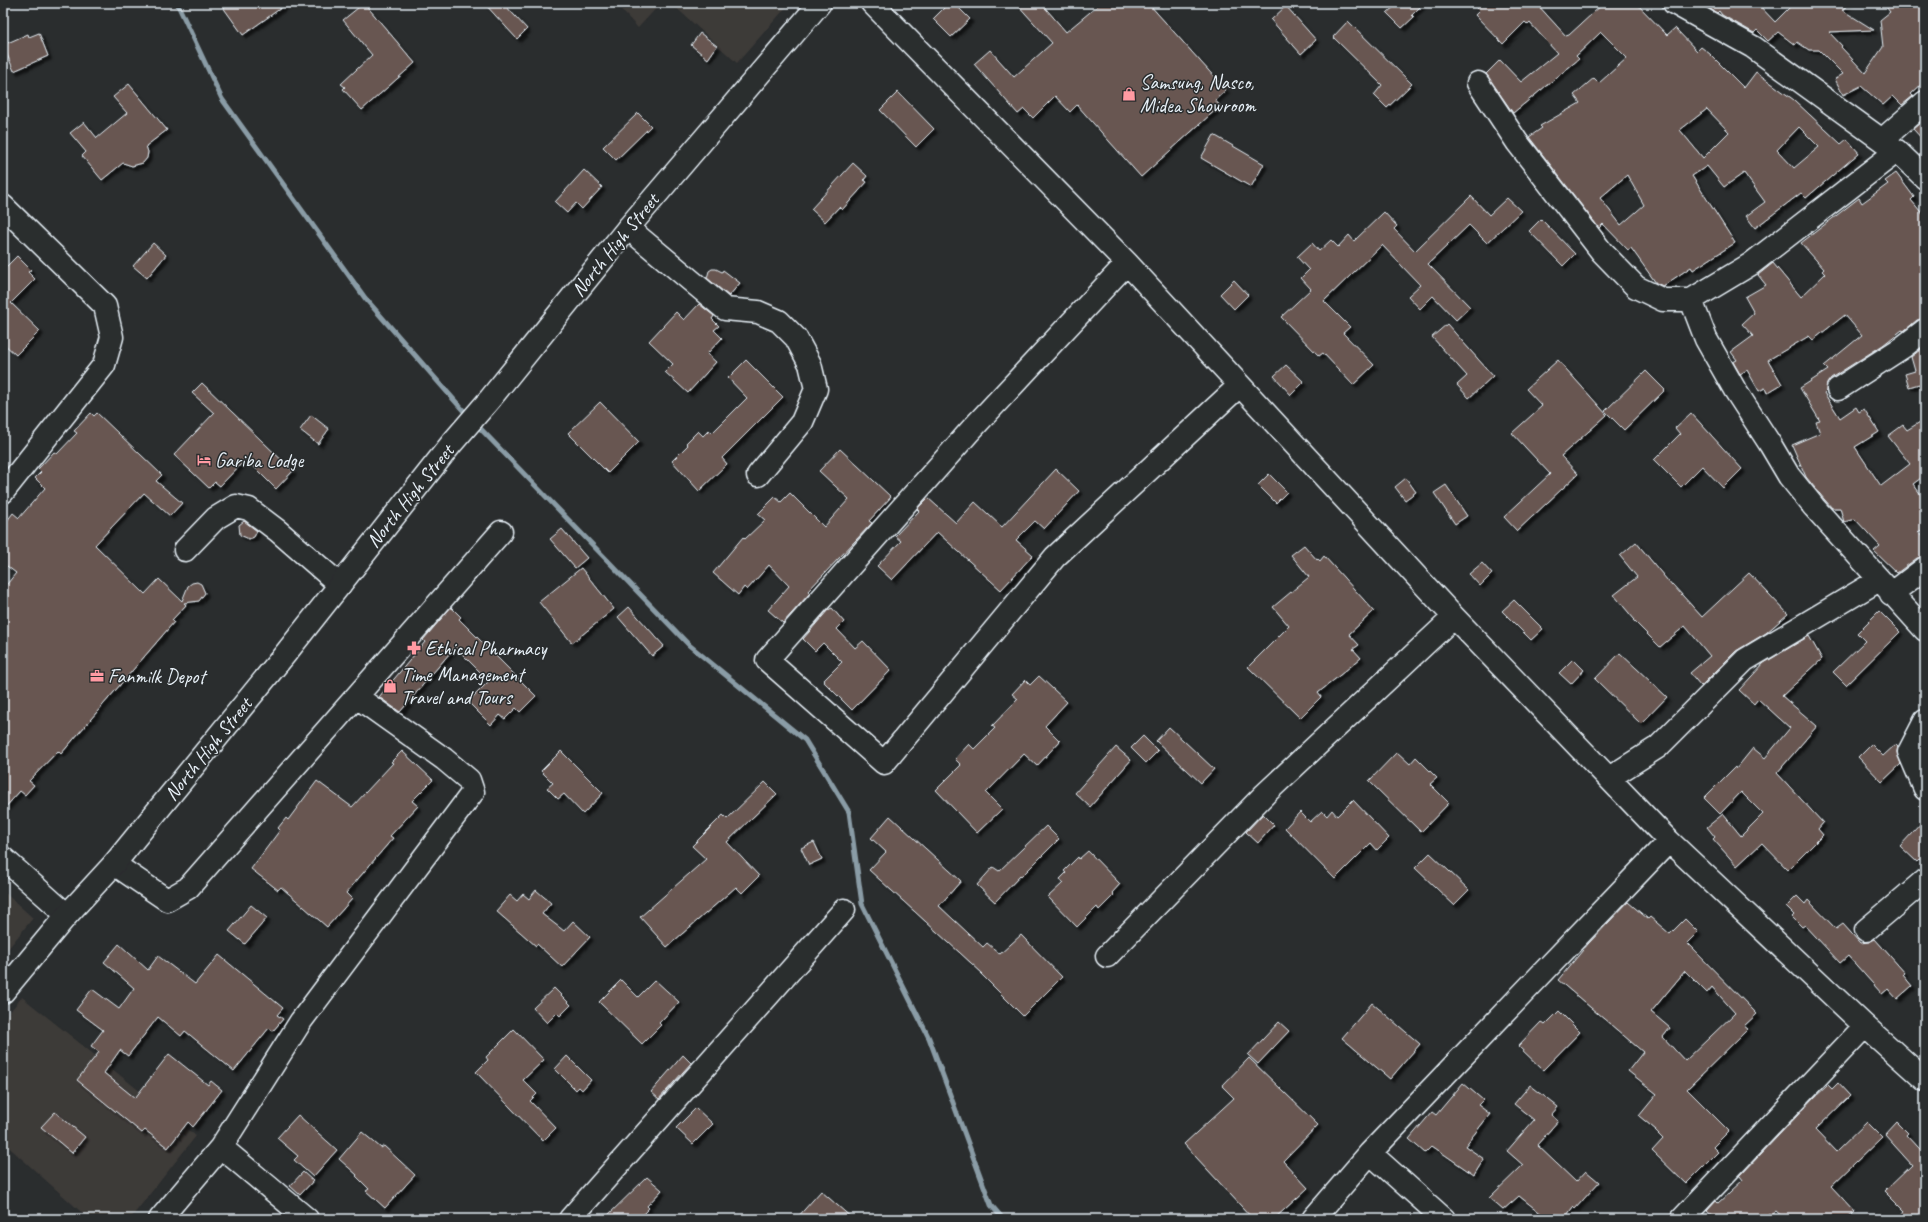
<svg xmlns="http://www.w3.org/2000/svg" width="1928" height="1222" font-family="Caveat,sans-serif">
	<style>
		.built { fill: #3d3a38 }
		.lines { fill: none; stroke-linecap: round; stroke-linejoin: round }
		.stream { stroke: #8a9ca6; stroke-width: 5 }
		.building { fill: #685751; stroke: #e8f1f8; fill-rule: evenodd; filter: url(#shadow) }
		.minor-casing { stroke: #e8f1f8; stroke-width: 25 }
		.highway-casing { stroke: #e8f1f8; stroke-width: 25 }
		.minor { stroke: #2a2d2e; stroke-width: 22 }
		.highway { stroke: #2a2d2e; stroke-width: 22 }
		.labels { text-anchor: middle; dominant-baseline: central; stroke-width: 3; stroke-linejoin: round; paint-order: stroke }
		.poi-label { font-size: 20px; fill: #e8f1f8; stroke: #2a2d2e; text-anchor: start }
		.street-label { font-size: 20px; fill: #e8f1f8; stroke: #2a2d2e }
	</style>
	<defs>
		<filter id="shadow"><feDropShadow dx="3.5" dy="3.5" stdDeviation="1" flood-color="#0009"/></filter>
	</defs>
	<rect width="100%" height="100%" fill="#2a2d2e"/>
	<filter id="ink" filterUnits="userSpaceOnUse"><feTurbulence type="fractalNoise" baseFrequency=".025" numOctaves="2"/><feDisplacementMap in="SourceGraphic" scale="8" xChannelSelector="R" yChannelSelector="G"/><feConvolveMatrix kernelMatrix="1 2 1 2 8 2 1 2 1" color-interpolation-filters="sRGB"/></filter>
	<g filter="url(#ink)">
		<path class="built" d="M 615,3 L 661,3 L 638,28 Z
			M 671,3 L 790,3 L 737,63 Z
			M 3,891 L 33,918 L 3,955 Z
			M 22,997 L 196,1136 L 130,1219 L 89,1219 L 3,1142 L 3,1020 Z"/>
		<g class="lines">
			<path class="stream" d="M 177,3 L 222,99 L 365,298 L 469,417
				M 476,424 L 689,645 L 805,740 L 849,812 L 862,904 L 929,1038 L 991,1205 L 1003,1219"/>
		</g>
		<path class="building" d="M 220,3 L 288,3 L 243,35 Z
			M 364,3 L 415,63 L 362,110 L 343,89 L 345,87 L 341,84 L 372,55 L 343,20 Z
			M 484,3 L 503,3 L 527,29 L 517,39 Z
			M 949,3 L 954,3 L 970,19 L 951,37 L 933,19 Z
			M 1016,3 L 1041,3 L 1066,32 L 1101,3 L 1148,3 L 1226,90 L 1215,100 L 1220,106 L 1141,177 L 1077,105 L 1070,112 L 1055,96 L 1033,118 L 1024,109 L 1018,114 L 974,64 L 990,50 L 1014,77 L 1052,43 Z
			M 1398,3 L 1424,3 L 1412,15 L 1414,17 L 1402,28 L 1387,13 Z
			M 1471,3 L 1536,3 L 1566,36 L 1569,35 L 1604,3 L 1636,3 L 1667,35 L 1675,28 L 1697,51 L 1701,47 L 1710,54 L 1744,88 L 1756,72 L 1794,100 L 1841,144 L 1847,139 L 1859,153 L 1806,198 L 1801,193 L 1755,228 L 1746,216 L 1765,202 L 1744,173 L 1724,187 L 1707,166 L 1692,176 L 1735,243 L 1693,270 L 1691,267 L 1663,286 L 1656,283 L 1631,248 L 1628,250 L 1603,224 L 1599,228 L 1529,137 L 1542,128 L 1540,126 L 1580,103 L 1574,95 L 1594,78 L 1599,83 L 1627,58 L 1601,32 L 1576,56 L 1579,59 L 1513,113 L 1486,74 L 1500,60 L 1521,82 L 1557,53 L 1530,23 L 1528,25 L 1525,22 L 1503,44 L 1475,15 L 1479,11 ZM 1707,109 L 1729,132 L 1703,158 L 1680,130 ZM 1799,127 L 1819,147 L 1794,168 L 1777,150 ZM 1627,175 L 1644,205 L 1621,225 L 1600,198 Z
			M 1700,3 L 1757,3 L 1775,22 L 1794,3 L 1850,3 L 1842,10 L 1874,30 L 1829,32 L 1842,46 L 1841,47 L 1865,73 L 1883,47 L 1880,20 L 1890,12 L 1883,3 L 1925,3 L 1925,81 L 1911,94 L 1913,96 L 1902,105 L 1893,96 L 1883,105 L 1861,86 L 1843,95 L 1835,79 L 1843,74 L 1819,50 L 1809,50 L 1797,42 L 1795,45 L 1778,32 L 1768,41 L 1757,30 L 1754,33 L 1722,15 L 1719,11 L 1717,13 Z
			M 1286,6 L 1316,40 L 1301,54 L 1271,20 Z
			M 1348,21 L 1412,84 L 1387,108 L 1374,95 L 1382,85 L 1333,37 Z
			M 39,33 L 48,56 L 14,71 L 3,45 L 28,34 L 29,37 Z
			M 700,33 L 717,46 L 708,59 L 691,45 Z
			M 129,84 L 167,130 L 146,146 L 148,152 L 147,158 L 143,163 L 132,166 L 123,163 L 102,180 L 82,156 L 86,152 L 70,133 L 84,122 L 97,138 L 127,113 L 113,97 Z
			M 898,92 L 934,129 L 916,147 L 880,110 Z
			M 638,113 L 651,126 L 616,160 L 603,147 Z
			M 1925,119 L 1925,142 L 1913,129 Z
			M 1214,135 L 1264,164 L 1251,187 L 1201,158 Z
			M 853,163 L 867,176 L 864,180 L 867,182 L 842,210 L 839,207 L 825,222 L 811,209 Z
			M 584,170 L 602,187 L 582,209 L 576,203 L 567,213 L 555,202 Z
			M 1896,173 L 1914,197 L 1911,200 L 1925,217 L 1925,318 L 1917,320 L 1904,331 L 1902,330 L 1883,345 L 1831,378 L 1827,384 L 1826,391 L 1824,393 L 1840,418 L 1856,407 L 1859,412 L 1864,409 L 1879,432 L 1855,447 L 1881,486 L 1910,464 L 1888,436 L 1903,425 L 1907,430 L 1925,419 L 1925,483 L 1921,478 L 1913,484 L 1925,500 L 1925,528 L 1918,532 L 1925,540 L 1925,556 L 1917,558 L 1897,573 L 1874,551 L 1880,546 L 1855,519 L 1844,522 L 1840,508 L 1832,508 L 1824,499 L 1806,477 L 1792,445 L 1820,433 L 1816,422 L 1820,421 L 1800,388 L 1828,370 L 1824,366 L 1862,335 L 1845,315 L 1813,340 L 1809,336 L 1768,360 L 1782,384 L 1767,393 L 1765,388 L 1759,391 L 1747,370 L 1740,374 L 1733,362 L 1737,360 L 1731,352 L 1753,336 L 1742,324 L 1754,313 L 1745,297 L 1766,285 L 1758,275 L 1773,263 L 1801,297 L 1825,274 L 1822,271 L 1824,269 L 1801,243 L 1859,198 L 1862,203 L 1888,184 L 1885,181 Z
			M 1471,196 L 1489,215 L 1507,198 L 1521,211 L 1487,243 L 1469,225 L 1428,264 L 1470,307 L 1456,320 L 1433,296 L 1420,309 L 1408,296 L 1420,285 L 1382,245 L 1324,301 L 1350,327 L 1343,333 L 1374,365 L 1353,385 L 1323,353 L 1319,356 L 1281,317 L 1311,289 L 1301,278 L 1309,270 L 1297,257 L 1312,243 L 1319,251 L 1331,240 L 1338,247 L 1349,235 L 1354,241 L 1384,212 L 1397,226 L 1394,229 L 1415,251 Z
			M 1541,219 L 1575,254 L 1563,266 L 1529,231 Z
			M 153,243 L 166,255 L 147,278 L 133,266 Z
			M 17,256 L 31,270 L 28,272 L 35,279 L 11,303 L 40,331 L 16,355 L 3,343 L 3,270 Z
			M 712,269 L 716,269 L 722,272 L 723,270 L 740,283 L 729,296 L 707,278 L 709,271 Z
			M 1234,280 L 1248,295 L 1234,309 L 1220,294 Z
			M 699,304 L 714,316 L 712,319 L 719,326 L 714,330 L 722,338 L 707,354 L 716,362 L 688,393 L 665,372 L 673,364 L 649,341 L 676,312 L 684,320 Z
			M 1447,324 L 1493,376 L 1469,398 L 1457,385 L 1467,376 L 1432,337 Z
			M 1925,346 L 1925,394 L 1923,394 L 1919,384 L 1909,387 L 1905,374 L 1915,371 L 1911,357 Z
			M 746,360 L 783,397 L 722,458 L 727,464 L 699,491 L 672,461 L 688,445 L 686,443 L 698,431 L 703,436 L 709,430 L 712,433 L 747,398 L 728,378 Z
			M 1558,360 L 1607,415 L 1561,456 L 1578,474 L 1517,531 L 1504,517 L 1550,474 L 1512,433 L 1542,406 L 1526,389 Z
			M 1286,365 L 1304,382 L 1291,395 L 1274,376 Z
			M 1646,371 L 1665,390 L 1624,430 L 1605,411 Z
			M 202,383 L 293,471 L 276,489 L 246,459 L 220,486 L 215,482 L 209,488 L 174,455 L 214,413 L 192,393 Z
			M 600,402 L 639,442 L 608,473 L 568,433 Z
			M 91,413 L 94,416 L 97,413 L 162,475 L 156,481 L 182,503 L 170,516 L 144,493 L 95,545 L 145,594 L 159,579 L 182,601 L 188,586 L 192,583 L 197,582 L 201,584 L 205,593 L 199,601 L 184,603 L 186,605 L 172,620 L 174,622 L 61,754 L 58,751 L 29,781 L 34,785 L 25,795 L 20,791 L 3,810 L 3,589 L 16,573 L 3,563 L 3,526 L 13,513 L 19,518 L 45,488 L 35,478 L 41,472 L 38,469 L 54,452 L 57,454 L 77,433 L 74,431 Z
			M 1691,413 L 1742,469 L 1723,488 L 1702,466 L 1681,487 L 1654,460 L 1680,434 L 1675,428 Z
			M 311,415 L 329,429 L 318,444 L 300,430 Z
			M 840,449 L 891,497 L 869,521 L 872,523 L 808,591 L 810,593 L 783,623 L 768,610 L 789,586 L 769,565 L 747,590 L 744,587 L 738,595 L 713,573 L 743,537 L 745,539 L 765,520 L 758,514 L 775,497 L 781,502 L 790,493 L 824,527 L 849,499 L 819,471 Z
			M 1056,469 L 1079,491 L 1044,529 L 1035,521 L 1016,540 L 1033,555 L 1001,590 L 937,532 L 892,580 L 877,566 L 901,541 L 895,536 L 919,511 L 917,509 L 928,498 L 956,523 L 975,502 L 1002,527 Z
			M 1269,474 L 1287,492 L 1276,503 L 1258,485 Z
			M 1406,478 L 1416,492 L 1405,500 L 1395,487 Z
			M 1446,485 L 1467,516 L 1455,524 L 1434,493 Z
			M 244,521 L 257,531 L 254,537 L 249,539 L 240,535 L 239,525 Z
			M 562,529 L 587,558 L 575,568 L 550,539 Z
			M 1636,542 L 1672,586 L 1673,585 L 1702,617 L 1749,573 L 1788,614 L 1766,633 L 1736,651 L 1701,686 L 1690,673 L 1710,656 L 1685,626 L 1660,647 L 1633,620 L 1634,619 L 1614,595 L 1637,577 L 1620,556 Z
			M 1304,545 L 1317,560 L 1318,559 L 1320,561 L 1324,556 L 1374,611 L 1349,634 L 1359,645 L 1353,649 L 1361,658 L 1318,693 L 1321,697 L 1300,718 L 1248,667 L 1289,626 L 1273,607 L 1309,577 L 1291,555 Z
			M 1482,563 L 1492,574 L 1480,586 L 1469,574 Z
			M 581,568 L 614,609 L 572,643 L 539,602 Z
			M 1514,600 L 1543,629 L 1531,640 L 1502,611 Z
			M 451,607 L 461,617 L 459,619 L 536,696 L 520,712 L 516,708 L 505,719 L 500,715 L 491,725 L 468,702 L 489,681 L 455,647 L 400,712 L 379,697 L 425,642 L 423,640 Z
			M 629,607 L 664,646 L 652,656 L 618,617 Z
			M 832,608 L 844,622 L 837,629 L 855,648 L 863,641 L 891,670 L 852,710 L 823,681 L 842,662 L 823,643 L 815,651 L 803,639 L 828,610 Z
			M 1879,611 L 1900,632 L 1846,685 L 1833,672 L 1865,641 L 1857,633 Z
			M 1809,636 L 1822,659 L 1782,696 L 1817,726 L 1777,773 L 1823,823 L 1818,829 L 1823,835 L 1788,870 L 1762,843 L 1737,866 L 1713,839 L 1715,837 L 1707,827 L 1723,814 L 1741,836 L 1763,814 L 1741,792 L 1720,814 L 1704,798 L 1735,767 L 1736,769 L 1753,748 L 1765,758 L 1790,728 L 1758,699 L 1754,704 L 1739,690 L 1764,663 Z
			M 1620,653 L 1667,697 L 1641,724 L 1595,679 Z
			M 1573,659 L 1584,670 L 1571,684 L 1559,673 Z
			M 1039,676 L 1067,702 L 1045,726 L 1060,741 L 1037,766 L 1024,754 L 986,793 L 1002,809 L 977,833 L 936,790 L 961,765 L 955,759 L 969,744 L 974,749 L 995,728 L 992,726 L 1018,699 L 1012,694 L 1025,680 L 1030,685 Z
			M 1169,727 L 1214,769 L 1201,783 L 1156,741 Z
			M 1143,736 L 1158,751 L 1146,763 L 1131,748 Z
			M 1871,744 L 1883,756 L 1896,744 L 1898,746 L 1897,752 L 1901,764 L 1882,782 L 1858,757 Z
			M 1116,747 L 1131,760 L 1090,807 L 1075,793 Z
			M 402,751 L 433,780 L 412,801 L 418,806 L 390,836 L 393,838 L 346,893 L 352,899 L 327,927 L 281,887 L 278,890 L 251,869 L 280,830 L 278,828 L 286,818 L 288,820 L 317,781 L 352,807 L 393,763 L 391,762 Z
			M 561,751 L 603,793 L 583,814 L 564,794 L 558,799 L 547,788 L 553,783 L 541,771 Z
			M 1397,752 L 1410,764 L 1416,757 L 1437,778 L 1430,784 L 1449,803 L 1421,832 L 1369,781 Z
			M 765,782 L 777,794 L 727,842 L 759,876 L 742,893 L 736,887 L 667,947 L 640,917 L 706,859 L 692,846 L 723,815 L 727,819 Z
			M 1353,800 L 1389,838 L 1377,850 L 1371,843 L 1335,879 L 1285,828 L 1300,812 L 1310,822 L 1322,811 L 1327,816 L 1332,810 L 1337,816 Z
			M 1263,814 L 1274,825 L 1258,843 L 1246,832 Z
			M 890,816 L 961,881 L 939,906 L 983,947 L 987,943 L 1000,954 L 1021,935 L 1062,977 L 1023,1016 L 981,974 L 982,973 L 869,870 L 886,852 L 871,838 Z
			M 1925,819 L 1925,854 L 1917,862 L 1900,846 Z
			M 1046,826 L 1059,839 L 1021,877 L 1020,876 L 995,902 L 977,885 L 993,867 L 999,871 Z
			M 814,842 L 822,859 L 809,865 L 801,848 Z
			M 1088,851 L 1120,884 L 1112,893 L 1114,895 L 1099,910 L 1097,907 L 1077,927 L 1048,897 L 1063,883 L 1060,879 L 1066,873 L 1064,871 L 1078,857 L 1079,859 Z
			M 1430,853 L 1469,890 L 1454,905 L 1415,868 Z
			M 536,890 L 551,903 L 542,914 L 564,931 L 573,921 L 590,937 L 562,967 L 537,944 L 536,946 L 496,911 L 510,895 L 517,901 L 523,894 L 529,899 Z
			M 1797,896 L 1805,904 L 1808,900 L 1836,929 L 1843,924 L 1860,943 L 1869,942 L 1875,939 L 1905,973 L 1903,975 L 1912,986 L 1897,999 L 1888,989 L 1882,994 L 1848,956 L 1840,963 L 1805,925 L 1802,927 L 1792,917 L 1794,915 L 1786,907 Z
			M 1628,902 L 1648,919 L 1650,917 L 1670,934 L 1685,919 L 1698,932 L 1687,943 L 1757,1014 L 1744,1026 L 1748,1029 L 1687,1089 L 1729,1131 L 1713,1147 L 1718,1152 L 1686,1184 L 1652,1151 L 1663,1139 L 1655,1131 L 1656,1130 L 1639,1116 L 1657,1094 L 1628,1071 L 1643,1052 L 1558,980 L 1588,944 ZM 1685,971 L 1707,993 L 1712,987 L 1735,1013 L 1685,1061 L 1663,1037 L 1670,1028 L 1651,1012 Z
			M 251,905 L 267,918 L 245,944 L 229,931 Z
			M 119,944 L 148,970 L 158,956 L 195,984 L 219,955 L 283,1008 L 277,1015 L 283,1019 L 273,1031 L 269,1028 L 234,1071 L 185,1031 L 181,1036 L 158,1017 L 128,1056 L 120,1050 L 104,1073 L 135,1098 L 169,1054 L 208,1085 L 211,1081 L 222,1090 L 193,1127 L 188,1122 L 168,1148 L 145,1130 L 142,1133 L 77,1080 L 99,1052 L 91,1046 L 103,1030 L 76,1010 L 92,989 L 119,1009 L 134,988 L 104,962 Z
			M 621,980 L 638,997 L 655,980 L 679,1002 L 659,1023 L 661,1025 L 642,1044 L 599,1002 Z
			M 554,988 L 571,1005 L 560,1016 L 557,1013 L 547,1023 L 533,1008 Z
			M 1372,1003 L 1420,1044 L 1390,1079 L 1342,1038 Z
			M 1559,1011 L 1580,1032 L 1543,1070 L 1518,1046 L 1541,1022 L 1545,1025 Z
			M 1279,1022 L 1289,1031 L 1258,1064 L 1248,1055 Z
			M 514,1029 L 544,1060 L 523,1080 L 537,1094 L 530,1101 L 556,1128 L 543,1141 L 476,1072 L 488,1060 L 486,1057 Z
			M 683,1055 L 691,1063 L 659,1099 L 651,1092 Z
			M 567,1056 L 591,1080 L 582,1090 L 579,1087 L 576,1090 L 555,1069 Z
			M 1249,1058 L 1318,1125 L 1283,1161 L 1308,1188 L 1274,1219 L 1253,1219 L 1184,1144 L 1234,1098 L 1222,1086 Z
			M 1463,1083 L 1483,1100 L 1478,1105 L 1490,1114 L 1465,1146 L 1484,1159 L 1474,1175 L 1432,1146 L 1425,1153 L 1409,1139 L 1432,1112 L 1436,1115 Z
			M 1838,1083 L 1850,1096 L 1815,1130 L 1836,1152 L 1867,1122 L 1882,1137 L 1831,1186 L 1855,1212 L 1847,1219 L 1785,1219 L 1776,1211 L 1771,1215 L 1769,1213 L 1763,1219 L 1716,1219 L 1707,1211 L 1716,1201 L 1718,1203 L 1743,1180 L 1740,1176 L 1815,1097 L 1828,1085 L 1832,1089 Z
			M 1530,1085 L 1558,1107 L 1551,1115 L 1558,1121 L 1537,1145 L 1576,1182 L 1586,1171 L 1599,1182 L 1575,1209 L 1573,1207 L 1564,1219 L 1548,1219 L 1519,1196 L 1503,1210 L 1489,1198 L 1523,1165 L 1507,1151 L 1534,1120 L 1514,1104 Z
			M 696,1108 L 713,1124 L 693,1144 L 676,1128 Z
			M 55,1112 L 85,1137 L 72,1153 L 41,1127 Z
			M 298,1115 L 337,1150 L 313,1177 L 294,1160 L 298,1156 L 277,1138 Z
			M 1897,1122 L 1908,1133 L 1906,1135 L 1918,1148 L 1924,1154 L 1925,1153 L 1925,1215 L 1921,1219 L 1896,1219 L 1905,1211 L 1885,1191 L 1912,1165 L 1885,1135 Z
			M 362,1132 L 381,1148 L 384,1146 L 415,1175 L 385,1208 L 366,1191 L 369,1189 L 356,1176 L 357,1175 L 339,1159 Z
			M 303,1172 L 313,1181 L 300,1195 L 290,1186 Z
			M 647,1177 L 662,1190 L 647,1206 L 649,1208 L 638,1219 L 604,1219 Z
			M 821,1191 L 853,1219 L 796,1219 Z"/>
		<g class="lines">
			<g class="minor-casing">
				<path id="minor" d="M 872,3 L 1127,263 L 1454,617 L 1669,841 L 1865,1026 L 1925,1080
					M 1674,3 L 1753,47 L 1897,151 L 1925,178
					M 1478,83 L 1517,142 L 1602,252 L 1636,287 L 1663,300 L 1691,300 L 1751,264 L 1897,151
					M 1882,140 L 1925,102
					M 3,206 L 105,306 L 112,337 L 104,365 L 3,492
					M 628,228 L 725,309 L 758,312 L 779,321 L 796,338 L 810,364 L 816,389 L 802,422 L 758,475
					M 1127,263 L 970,431 L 767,660 L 884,763 L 1055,557 L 1239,386
					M 1691,300 L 1706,339 L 1735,390 L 1770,444 L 1789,476 L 1814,507 L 1925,630
					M 1838,389 L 1903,347 L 1925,330
					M 185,550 L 216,518 L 236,506 L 249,509 L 278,531 L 340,585
					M 1891,594 L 1925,568
					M 1925,721 L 1909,752 L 1925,789
					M 1609,778 L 1658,747 L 1745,660 L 1879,580
					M 3,858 L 67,915
					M 114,864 L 167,900 L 188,888 L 501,532
					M 1866,930 L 1925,880
					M 1107,956 L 1265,794 L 1454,617
					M 221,1147 L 301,1021 L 473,792 L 469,780 L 444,759 L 357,697
					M 1370,1153 L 1444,1219
					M 160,1219 L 221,1147 L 307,1219
					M 570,1219 L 844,910
					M 1313,1219 L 1370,1153 L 1669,841
					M 1682,1219 L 1865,1026"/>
			</g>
			<g class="highway-casing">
				<path id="highway" d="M 3,992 L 67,915 L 114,864 L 286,653 L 452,443 L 490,399 L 628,228 L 820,3"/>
			</g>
			<use href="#minor" class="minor"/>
			<use href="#highway" class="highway"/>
		</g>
	</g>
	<defs>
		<g id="shop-bare" transform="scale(1.08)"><path d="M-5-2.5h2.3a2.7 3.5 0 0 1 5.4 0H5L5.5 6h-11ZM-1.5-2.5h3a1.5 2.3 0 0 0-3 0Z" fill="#ff9aa2" stroke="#2a2d2e" stroke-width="2.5" paint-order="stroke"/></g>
		<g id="hotel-bare" transform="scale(1.08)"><path d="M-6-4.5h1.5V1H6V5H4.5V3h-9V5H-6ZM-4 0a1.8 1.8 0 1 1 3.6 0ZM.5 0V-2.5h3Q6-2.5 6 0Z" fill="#ff9aa2" stroke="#2a2d2e" stroke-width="2.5" paint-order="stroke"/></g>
		<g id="pharmacy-bare" transform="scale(1.08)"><path d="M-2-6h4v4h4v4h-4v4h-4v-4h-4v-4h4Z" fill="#ff9aa2" stroke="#2a2d2e" stroke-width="2.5" paint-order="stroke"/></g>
		<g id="office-bare" transform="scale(1.08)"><path d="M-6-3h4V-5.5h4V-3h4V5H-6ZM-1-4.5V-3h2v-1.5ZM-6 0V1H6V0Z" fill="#ff9aa2" stroke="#2a2d2e" stroke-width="2.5" paint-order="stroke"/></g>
	</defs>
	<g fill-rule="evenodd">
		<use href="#shop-bare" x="1129" y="94"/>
		<use href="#hotel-bare" x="204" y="460"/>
		<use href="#pharmacy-bare" x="414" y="648"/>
		<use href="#office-bare" x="97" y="676"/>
		<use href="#shop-bare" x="390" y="686"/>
	</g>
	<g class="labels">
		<g class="poi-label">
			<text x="1140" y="82">Samsung, Nasco,<tspan x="1140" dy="23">Midea Showroom</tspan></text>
			<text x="215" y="460">Gariba Lodge</text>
			<text x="425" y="648">Ethical Pharmacy</text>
			<text x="401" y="674">Time Management<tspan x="401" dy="23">Travel and Tours</tspan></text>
			<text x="108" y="676">Fanmilk Depot</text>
		</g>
		<g class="street-label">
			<text transform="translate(615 245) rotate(-51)">North High Street</text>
			<text transform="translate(410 496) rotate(-51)">North High Street</text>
			<text transform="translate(208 749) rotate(-51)">North High Street</text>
		</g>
	</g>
	<rect width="1928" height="1222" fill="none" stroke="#2a2d2e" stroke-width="16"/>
	<rect x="8" y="8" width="1912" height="1206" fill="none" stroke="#e8f1f8" stroke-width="1.5" filter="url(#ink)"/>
</svg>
